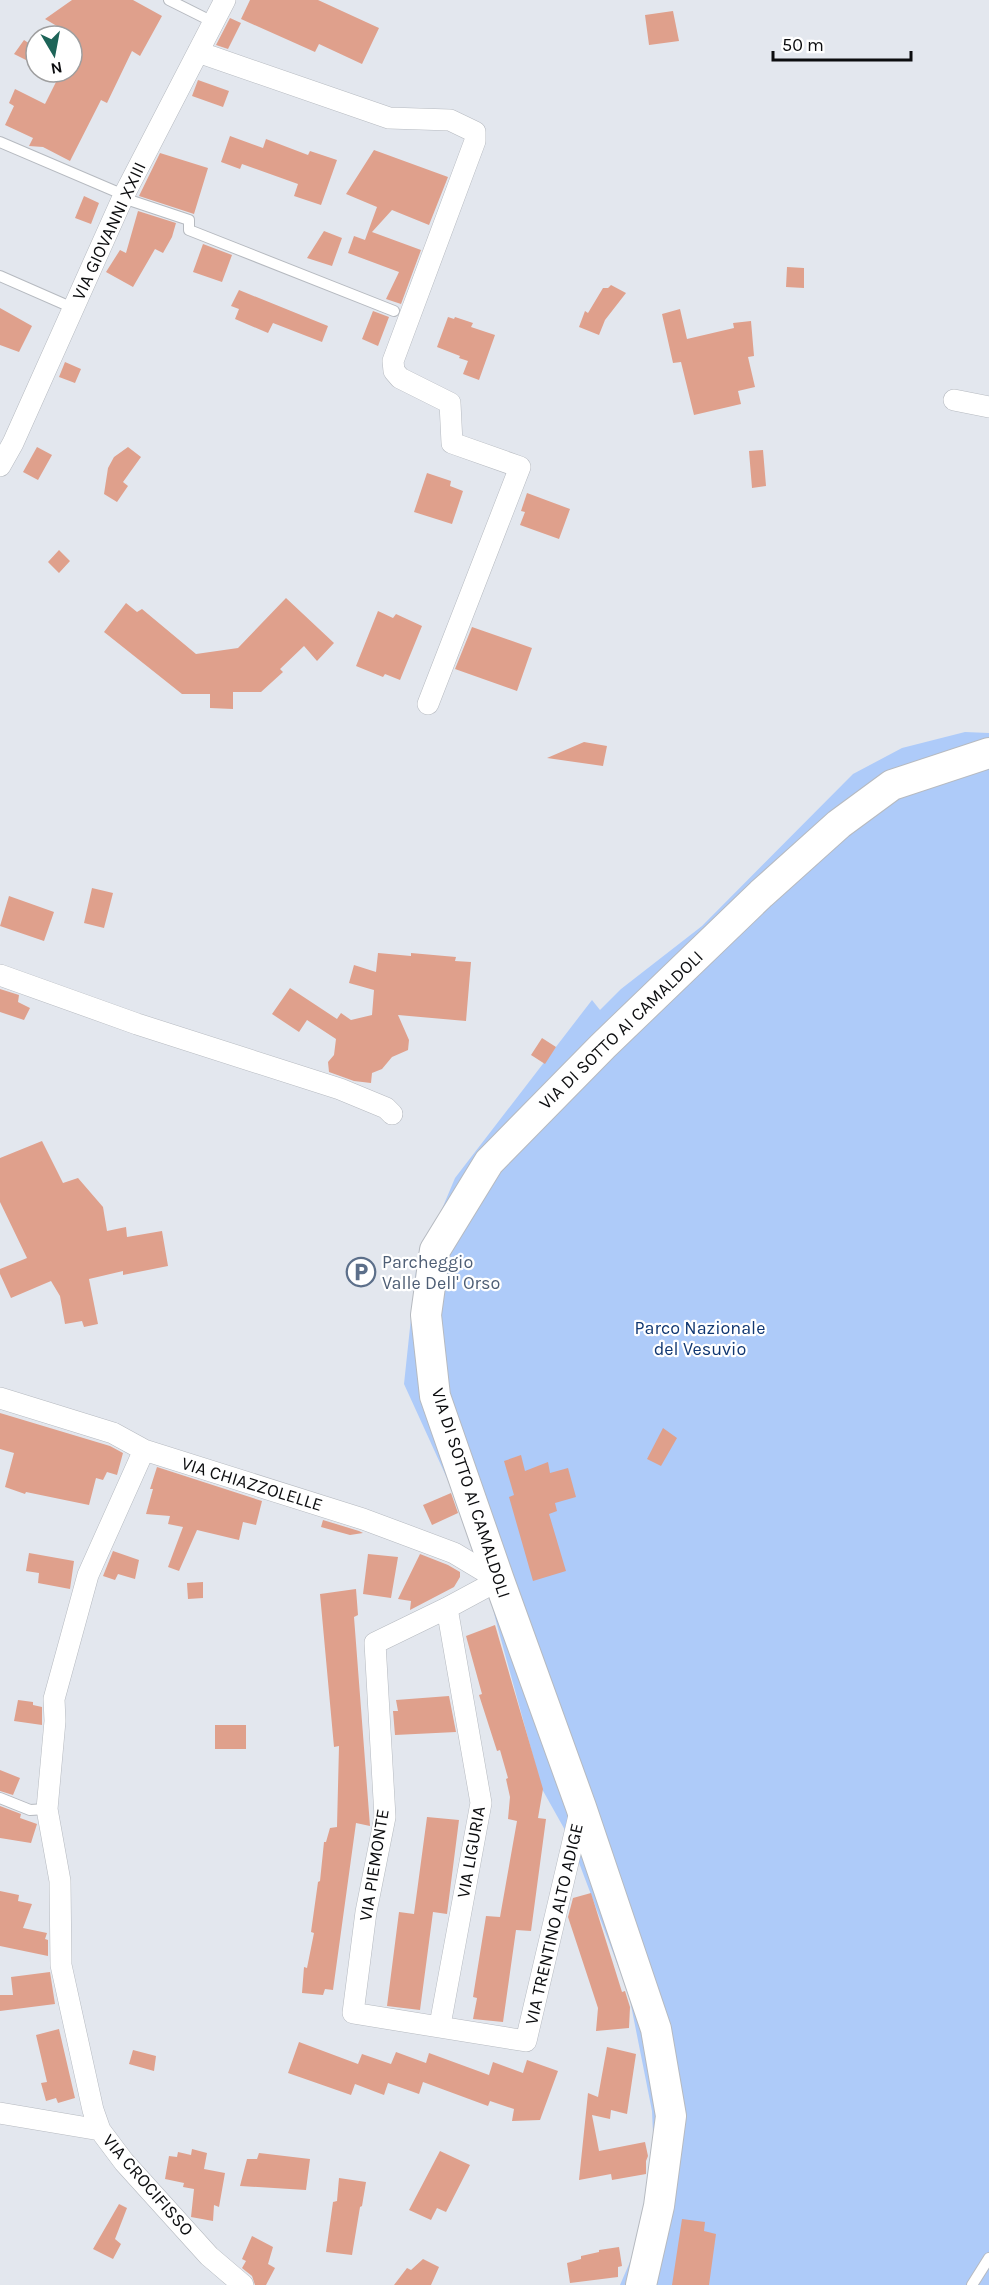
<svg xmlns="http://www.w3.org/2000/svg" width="989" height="2285" font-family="Karla,sans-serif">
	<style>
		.green { fill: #aecbf9 }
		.building { fill: #dfa08c }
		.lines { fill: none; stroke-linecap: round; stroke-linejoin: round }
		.lane-casing { stroke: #b6bac0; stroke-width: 12 }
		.street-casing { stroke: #b6bac0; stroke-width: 22 }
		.secondary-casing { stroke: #b6bac0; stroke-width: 32 }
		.lane { stroke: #fff; stroke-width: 10 }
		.street { stroke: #fff; stroke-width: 21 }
		.secondary { stroke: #fff; stroke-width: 30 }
		.labels { text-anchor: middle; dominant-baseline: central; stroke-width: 4.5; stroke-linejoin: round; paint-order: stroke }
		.street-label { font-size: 18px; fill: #0c0d0f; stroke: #fff }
		.service-label { font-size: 18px; fill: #4e5e75; stroke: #fff; text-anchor: start }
		.park-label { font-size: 18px; fill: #103772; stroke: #fff }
	</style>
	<rect width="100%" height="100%" fill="#e3e7ee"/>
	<path class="green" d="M 965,732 L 989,733 L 989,2285 L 620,2285 L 639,2241 L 655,2178 L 652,2111 L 629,1995 L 570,1839 L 542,1789 L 497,1625 L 477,1544 L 404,1384 L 416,1271 L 455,1178 L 592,1000 L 600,1010 L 621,989 L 702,926 L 853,774 L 902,748 Z"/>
	<path class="building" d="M 72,0 L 133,0 L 162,16 L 140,56 L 132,51 L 107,103 L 101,100 L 70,161 L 43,147 L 29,146 L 33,138 L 5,125 L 14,106 L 9,103 L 15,89 L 45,104 L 61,72 L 72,72 L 72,35 L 45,19 Z
		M 250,0 L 318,0 L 379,28 L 362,64 L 319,44 L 315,52 L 241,19 Z
		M 673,11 L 679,41 L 649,45 L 645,15 Z
		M 230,18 L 241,23 L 228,49 L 216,45 Z
		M 24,40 L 36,48 L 36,54 L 32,63 L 14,54 Z
		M 198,80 L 229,91 L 223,107 L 192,96 Z
		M 230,136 L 263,148 L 266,139 L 308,155 L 310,151 L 337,160 L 321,205 L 294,196 L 298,184 L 242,164 L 240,169 L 221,162 Z
		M 374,150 L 448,177 L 429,225 L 392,210 L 372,232 L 421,250 L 401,304 L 386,299 L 399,272 L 348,253 L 354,236 L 365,240 L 377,207 L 346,194 Z
		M 160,153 L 208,168 L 194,214 L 139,196 Z
		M 84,196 L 99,203 L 91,224 L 75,218 Z
		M 138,211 L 176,223 L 172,237 L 163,253 L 155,249 L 133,287 L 106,272 L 120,250 L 126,253 Z
		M 324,231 L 342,238 L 332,266 L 307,258 Z
		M 203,244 L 232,255 L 222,282 L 193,272 Z
		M 787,267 L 804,268 L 804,288 L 786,287 Z
		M 611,285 L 626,293 L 605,320 L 599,335 L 579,327 L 585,311 L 588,313 L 603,288 L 608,288 Z
		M 239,290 L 328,326 L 322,342 L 273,323 L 268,333 L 235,319 L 239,309 L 231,306 Z
		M 0,308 L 32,326 L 19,352 L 0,345 Z
		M 680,309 L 687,339 L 734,328 L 733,323 L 751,321 L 754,356 L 748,357 L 755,387 L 738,391 L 741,404 L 694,415 L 681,362 L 673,363 L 662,314 Z
		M 373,311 L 389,317 L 378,346 L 362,339 Z
		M 448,317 L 454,319 L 455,317 L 473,323 L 471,327 L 495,335 L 479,380 L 463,374 L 468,361 L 459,358 L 460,356 L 437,347 Z
		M 65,362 L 81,369 L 75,383 L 59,377 Z
		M 37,447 L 52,455 L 38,480 L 23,472 Z
		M 128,447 L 141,457 L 123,482 L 128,486 L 117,502 L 104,494 L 108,468 L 114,457 Z
		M 763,450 L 766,486 L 752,488 L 749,451 Z
		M 427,473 L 451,481 L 450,486 L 463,491 L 452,524 L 414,512 Z
		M 527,493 L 570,509 L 559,539 L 520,525 L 525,512 L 521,511 Z
		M 59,550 L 70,561 L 59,573 L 48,562 Z
		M 286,598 L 334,643 L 317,661 L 304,646 L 280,669 L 283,672 L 261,692 L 233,692 L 233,709 L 210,708 L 210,694 L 182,694 L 104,632 L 126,603 L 137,612 L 142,609 L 196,654 L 238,648 Z
		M 378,611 L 393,618 L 396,614 L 422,626 L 400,680 L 385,674 L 383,677 L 356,666 Z
		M 472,627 L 532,648 L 517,691 L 455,669 Z
		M 584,742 L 607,746 L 603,766 L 547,758 Z
		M 92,888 L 113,893 L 104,928 L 84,923 Z
		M 9,896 L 54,912 L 44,941 L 0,926 Z
		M 378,953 L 411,956 L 411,953 L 456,957 L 455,961 L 471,962 L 466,1021 L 398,1015 L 409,1040 L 408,1050 L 392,1057 L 382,1069 L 372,1073 L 371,1083 L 354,1081 L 329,1072 L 328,1062 L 334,1055 L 336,1039 L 307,1020 L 299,1032 L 272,1014 L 290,988 L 337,1019 L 341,1013 L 351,1020 L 372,1015 L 374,990 L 349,983 L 354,965 L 376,972 Z
		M 0,989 L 19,995 L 18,1002 L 30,1008 L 24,1020 L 0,1012 Z
		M 542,1038 L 556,1047 L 545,1064 L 531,1055 Z
		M 42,1141 L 63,1183 L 78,1178 L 103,1207 L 107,1231 L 126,1227 L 127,1237 L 162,1231 L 168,1266 L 123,1275 L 123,1271 L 89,1279 L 98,1324 L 84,1327 L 82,1321 L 65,1324 L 60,1296 L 51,1281 L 11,1298 L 0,1274 L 0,1269 L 27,1258 L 0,1202 L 0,1158 Z
		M 0,1413 L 110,1446 L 123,1453 L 117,1475 L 107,1472 L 103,1480 L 96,1478 L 89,1505 L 26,1492 L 25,1494 L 5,1487 L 14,1453 L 0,1449 Z
		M 663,1428 L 677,1438 L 661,1466 L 647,1459 Z
		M 521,1455 L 525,1471 L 548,1462 L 550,1473 L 568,1468 L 576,1497 L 555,1503 L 557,1511 L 549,1514 L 566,1571 L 533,1581 L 509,1497 L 514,1495 L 504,1461 Z
		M 157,1467 L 262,1501 L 256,1525 L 243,1522 L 239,1540 L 197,1530 L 179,1571 L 168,1567 L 183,1527 L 168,1524 L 170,1516 L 146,1514 L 153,1489 L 150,1489 Z
		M 451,1493 L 458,1513 L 432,1525 L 423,1505 Z
		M 323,1520 L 359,1531 L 363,1533 L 350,1535 L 321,1527 Z
		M 113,1551 L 139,1560 L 135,1579 L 118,1574 L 115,1580 L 103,1576 Z
		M 29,1553 L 74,1561 L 70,1589 L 38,1583 L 39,1573 L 26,1571 Z
		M 368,1554 L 398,1557 L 391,1598 L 363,1594 Z
		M 420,1554 L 448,1565 L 460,1572 L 460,1577 L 454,1587 L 410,1610 L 411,1601 L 398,1599 Z
		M 203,1582 L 203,1598 L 188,1599 L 187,1583 Z
		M 356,1589 L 358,1615 L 354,1617 L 370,1826 L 356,1823 L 333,1990 L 325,1989 L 323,1995 L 302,1993 L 304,1967 L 307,1968 L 314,1933 L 311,1932 L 318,1882 L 320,1881 L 324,1842 L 326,1842 L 330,1828 L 337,1827 L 339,1746 L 334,1747 L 320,1594 Z
		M 495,1625 L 543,1789 L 538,1818 L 546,1819 L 531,1931 L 516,1930 L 503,2022 L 473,2019 L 477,1998 L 473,1997 L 486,1916 L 500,1917 L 517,1821 L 508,1819 L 510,1797 L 506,1779 L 508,1778 L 500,1750 L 497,1751 L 479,1695 L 482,1694 L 466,1636 Z
		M 449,1696 L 456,1732 L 395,1735 L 393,1711 L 398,1711 L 396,1700 Z
		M 18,1700 L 33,1702 L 33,1705 L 42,1707 L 42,1725 L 14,1721 Z
		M 215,1725 L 246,1725 L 246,1749 L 215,1749 Z
		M 0,1770 L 20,1778 L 13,1795 L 0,1791 Z
		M 0,1806 L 21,1814 L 20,1818 L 37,1824 L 31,1843 L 0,1838 Z
		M 427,1817 L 459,1820 L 447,1914 L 433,1912 L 420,2010 L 387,2006 L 399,1912 L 414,1914 Z
		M 0,1891 L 19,1895 L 18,1901 L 32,1904 L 23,1928 L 47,1933 L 45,1939 L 48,1940 L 48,1956 L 0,1946 Z
		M 591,1893 L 622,1992 L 625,1991 L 630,2007 L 629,2028 L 596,2031 L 598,2008 L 568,1917 L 573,1898 Z
		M 50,1972 L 55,2004 L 0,2011 L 0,1995 L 13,1995 L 11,1977 Z
		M 59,2029 L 75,2098 L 58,2103 L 56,2098 L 46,2101 L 41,2083 L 47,2082 L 36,2035 Z
		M 299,2042 L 358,2064 L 362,2054 L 391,2064 L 396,2052 L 426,2063 L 429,2053 L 489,2075 L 493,2062 L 523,2073 L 527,2060 L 558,2071 L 540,2120 L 512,2121 L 514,2109 L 490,2101 L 488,2106 L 423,2082 L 419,2094 L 388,2083 L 384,2095 L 355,2084 L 351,2095 L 288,2073 Z
		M 607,2047 L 636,2054 L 627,2114 L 611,2110 L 610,2119 L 592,2115 L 599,2151 L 645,2142 L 648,2156 L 646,2161 L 646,2174 L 612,2180 L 611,2174 L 579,2180 L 588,2093 L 598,2097 Z
		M 133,2050 L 156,2056 L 154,2071 L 129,2064 Z
		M 192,2149 L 207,2153 L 204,2169 L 225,2173 L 219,2207 L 214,2205 L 213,2221 L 191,2217 L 194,2189 L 183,2187 L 184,2183 L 165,2179 L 169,2156 L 177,2157 L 178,2152 L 191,2155 Z
		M 440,2151 L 470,2165 L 446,2212 L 437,2208 L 431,2220 L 409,2210 Z
		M 259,2153 L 310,2159 L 306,2190 L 240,2186 L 247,2159 L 257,2159 Z
		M 339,2178 L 366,2182 L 362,2206 L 360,2207 L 352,2255 L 326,2252 L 333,2202 L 337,2201 Z
		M 119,2204 L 127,2208 L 115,2239 L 121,2244 L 113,2259 L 93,2249 Z
		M 682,2219 L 705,2222 L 704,2231 L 716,2234 L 709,2285 L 672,2285 Z
		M 252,2236 L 273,2247 L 268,2264 L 275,2268 L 266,2285 L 255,2285 L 252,2276 L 242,2268 L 246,2261 L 242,2259 Z
		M 619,2247 L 622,2266 L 618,2267 L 618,2277 L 570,2283 L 567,2263 L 581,2259 L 581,2256 L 599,2252 L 599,2250 Z
		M 423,2259 L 439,2267 L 431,2285 L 394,2285 L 407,2268 L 411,2270 Z"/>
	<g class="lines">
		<g class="lane-casing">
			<path id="lane" d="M 169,0 L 213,22
				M 0,142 L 124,195
				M 123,198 L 189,220 L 189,230 L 394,311
				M 0,276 L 73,308
				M 0,1798 L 30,1810 L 47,1809
				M 972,2285 L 989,2258"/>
		</g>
		<g class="street-casing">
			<path id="street" d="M 198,52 L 389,118 L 450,120 L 475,132 L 475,141 L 393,361 L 394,371 L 400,378 L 450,403 L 452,443 L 520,467 L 428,704
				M 954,400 L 989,407
				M 0,466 L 13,443 L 124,195 L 225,0
				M 0,975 L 137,1024 L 340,1089 L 386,1108 L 392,1114
				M 0,1398 L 113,1433 L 144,1450 L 363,1519 L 454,1553 L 499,1580 L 447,1608 L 375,1643 L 385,1817 L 366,1912 L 353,2013 L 526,2041 L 581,1807
				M 440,2025 L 481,1803 L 447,1608
				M 0,2113 L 100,2130 L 124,2162 L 209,2256 L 243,2285
				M 100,2130 L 93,2110 L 61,1965 L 60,1881 L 47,1809 L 55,1721 L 54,1699 L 88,1575 L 144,1450"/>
		</g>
		<g class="secondary-casing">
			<path id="secondary" d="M 641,2285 L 659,2206 L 671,2116 L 656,2029 L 581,1807 L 499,1580 L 435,1396 L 426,1315 L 435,1250 L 489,1162 L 603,1046 L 761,894 L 839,824 L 892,785 L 989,753"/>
		</g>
		<use href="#lane" class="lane"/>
		<use href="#street" class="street"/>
		<use href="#secondary" class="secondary"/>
	</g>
	<defs>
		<g id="parking-ring" transform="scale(1.5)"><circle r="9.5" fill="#fff" stroke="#5c6f8a" stroke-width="1.5"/><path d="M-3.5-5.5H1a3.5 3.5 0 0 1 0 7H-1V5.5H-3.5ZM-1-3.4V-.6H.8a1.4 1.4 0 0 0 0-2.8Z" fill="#5c6f8a"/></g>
	</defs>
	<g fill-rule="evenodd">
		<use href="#parking-ring" x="361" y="1272"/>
	</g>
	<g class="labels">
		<g class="street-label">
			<text transform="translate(109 231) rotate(-65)">VIA GIOVANNI XXIII</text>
			<text transform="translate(621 1030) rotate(-44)">VIA DI SOTTO AI CAMALDOLI</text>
			<text transform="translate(252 1484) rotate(17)">VIA CHIAZZOLELLE</text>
			<text transform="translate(471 1493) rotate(72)">VIA DI SOTTO AI CAMALDOLI</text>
			<text transform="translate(471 1852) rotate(-80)">VIA LIGURIA</text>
			<text transform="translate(374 1865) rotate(-81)">VIA PIEMONTE</text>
			<text transform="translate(554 1924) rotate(-77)">VIA TRENTINO ALTO ADIGE</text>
			<text transform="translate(148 2185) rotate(49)">VIA CROCIFISSO</text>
		</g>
		<g class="service-label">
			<text x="382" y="1262">Parcheggio<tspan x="382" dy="21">Valle Dell' Orso</tspan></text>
		</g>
		<g class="park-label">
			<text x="700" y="1328">Parco Nazionale<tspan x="700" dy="21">del Vesuvio</tspan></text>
		</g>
	</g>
	<g transform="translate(54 54) rotate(170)"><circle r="28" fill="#ffffff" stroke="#9e9e9f" stroke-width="1.5"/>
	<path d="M0-4.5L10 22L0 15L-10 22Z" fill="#1d6458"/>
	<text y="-9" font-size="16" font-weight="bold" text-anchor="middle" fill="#0c0d0f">N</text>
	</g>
	<path d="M773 51v9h138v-9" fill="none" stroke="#0c0d0f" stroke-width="3"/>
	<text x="782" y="51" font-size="18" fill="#0c0d0f" stroke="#ffffff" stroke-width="4.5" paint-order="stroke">50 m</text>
</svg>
